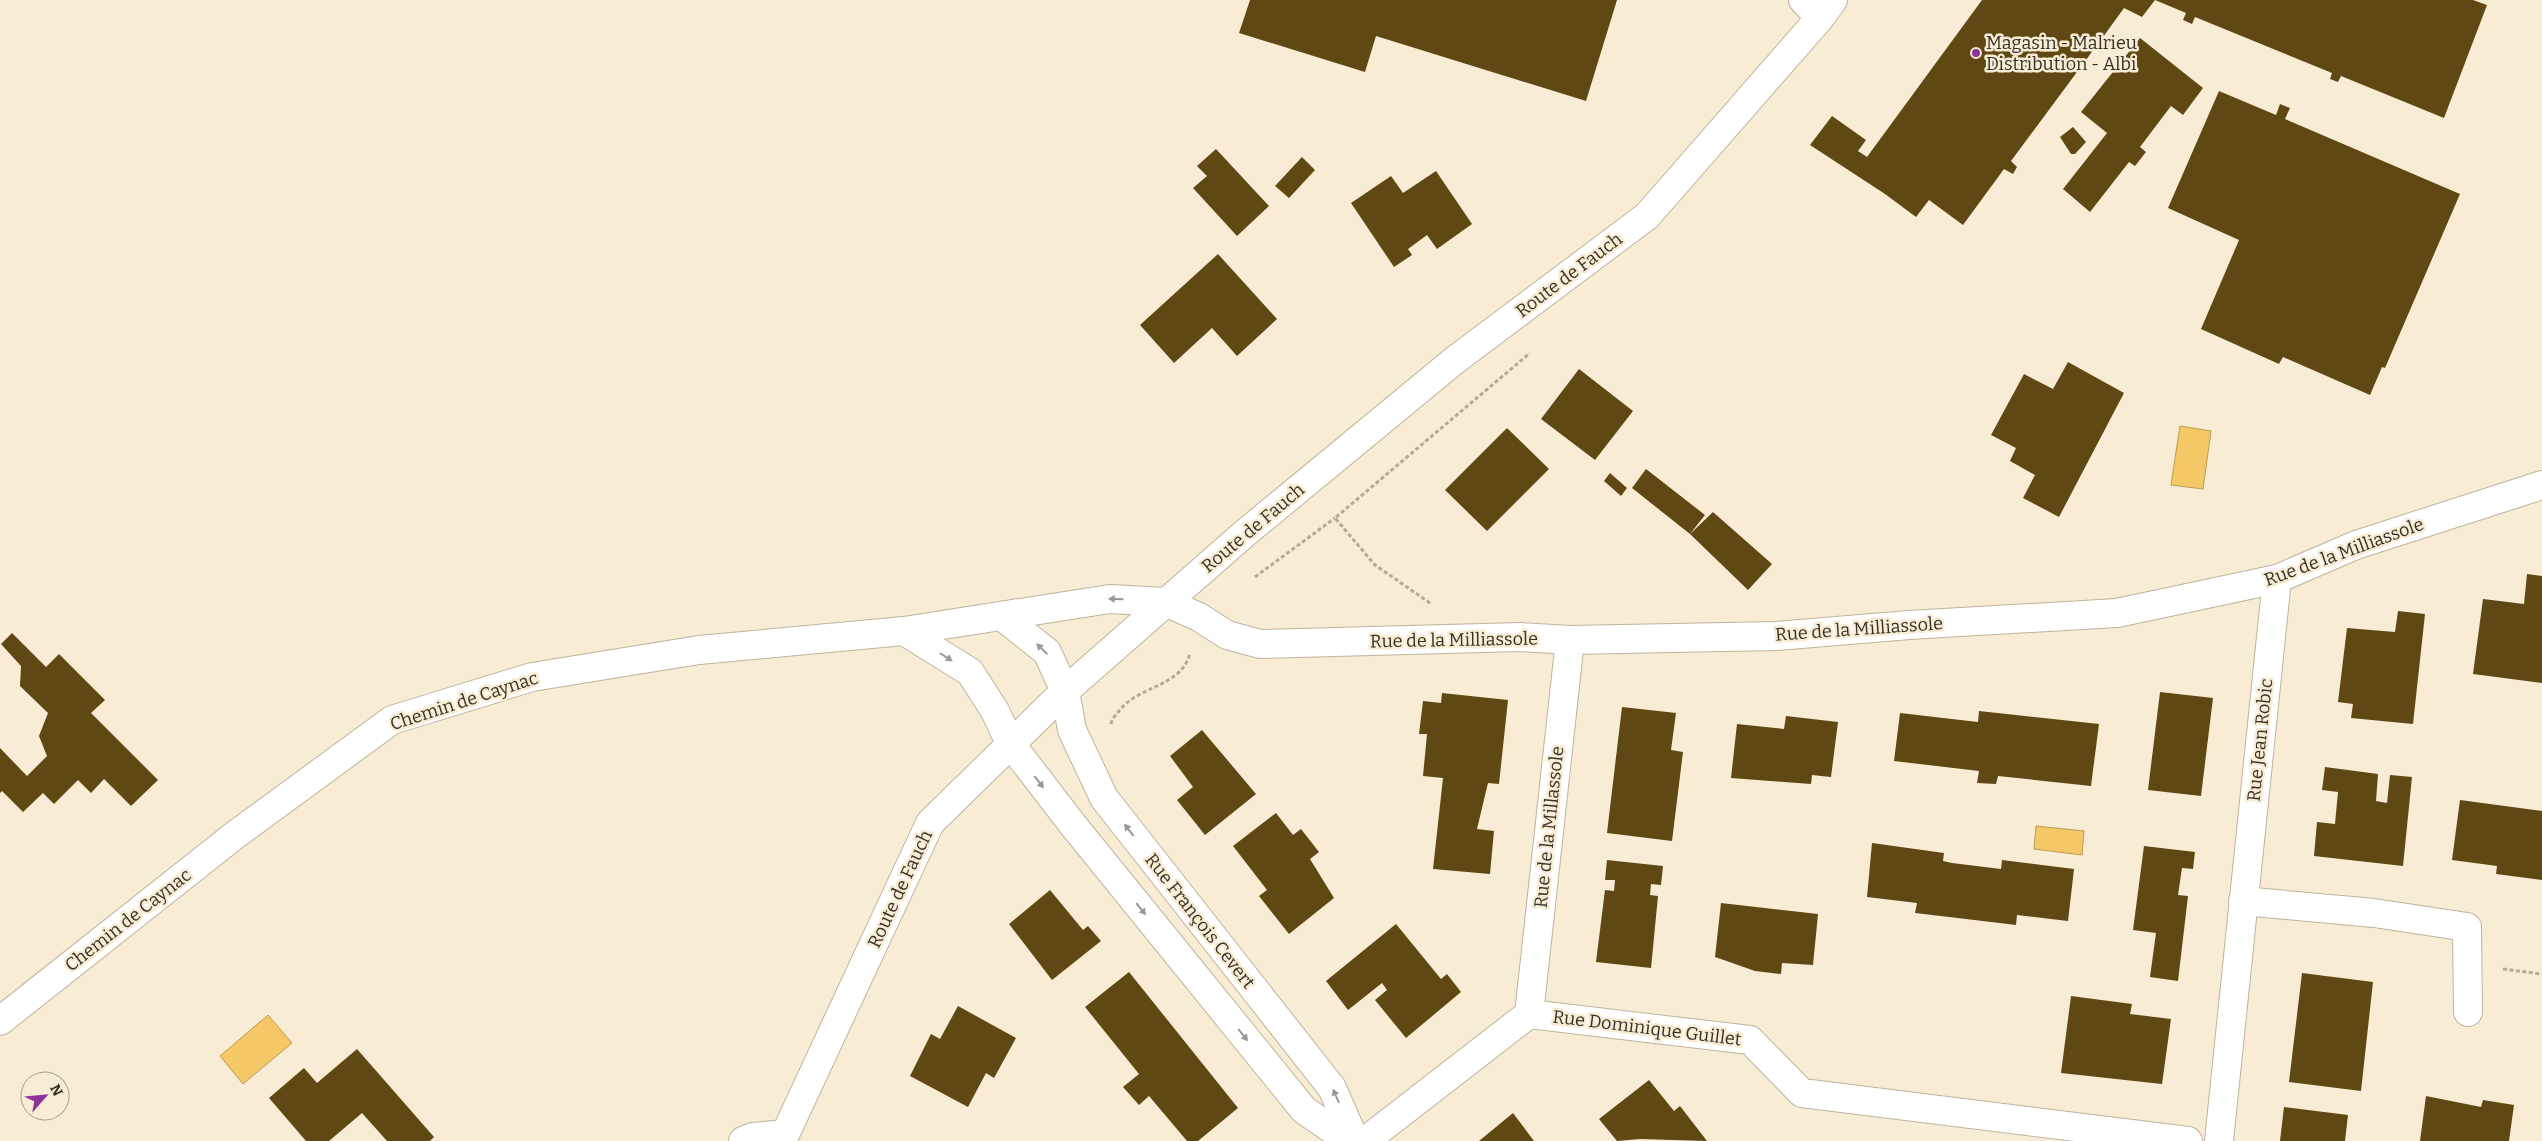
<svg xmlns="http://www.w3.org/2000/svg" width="2542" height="1141" font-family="Bitter,serif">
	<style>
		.water { fill: #f4c867; stroke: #bb9b54 }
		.building { fill: #5f4813 }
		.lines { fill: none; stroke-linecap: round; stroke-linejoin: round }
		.minor-casing { stroke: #bfb39c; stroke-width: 30 }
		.path { stroke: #b4aa97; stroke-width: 3; stroke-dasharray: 4 2.5; stroke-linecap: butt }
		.minor { stroke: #fff; stroke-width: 28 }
		.oneway { fill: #9a9894 }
		.poi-dot { fill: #90329b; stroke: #f9ecd4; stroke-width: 2 }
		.labels { text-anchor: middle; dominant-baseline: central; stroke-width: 5; stroke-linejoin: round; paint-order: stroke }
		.poi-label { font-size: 18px; fill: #363128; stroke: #f9ecd4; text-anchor: start }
		.street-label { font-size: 18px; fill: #363128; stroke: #f9ecd4 }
	</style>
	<rect width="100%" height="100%" fill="#f9ecd4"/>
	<path class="water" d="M 2180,426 L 2211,431 L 2203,489 L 2171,485 Z
		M 2036,826 L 2084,831 L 2082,855 L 2034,849 Z
		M 268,1015 L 292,1043 L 243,1084 L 220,1056 Z"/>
	<path class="building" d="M 1250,0 L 1617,0 L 1586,101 L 1376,36 L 1365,72 L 1239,33 Z
		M 1982,0 L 2473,0 L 2487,5 L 2444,118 L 2341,76 L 2338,82 L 2330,79 L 2332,73 L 2195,17 L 2192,24 L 2183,20 L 2186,13 L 2155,0 L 2142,17 L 2124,8 L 2103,37 L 2110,43 L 2105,51 L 2097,45 L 2011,161 L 2017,167 L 2013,174 L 2004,169 L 1963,225 L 1929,200 L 1916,217 L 1885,194 L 1810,145 L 1832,116 L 1866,140 L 1858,151 L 1867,157 Z
		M 2140,38 L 2203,88 L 2183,115 L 2171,106 L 2140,147 L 2146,152 L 2135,166 L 2129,162 L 2090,212 L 2063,189 L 2107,133 L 2081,112 Z
		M 2219,91 L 2276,115 L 2280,104 L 2290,108 L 2285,119 L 2460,194 L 2385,368 L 2382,367 L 2370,395 L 2283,357 L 2279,364 L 2201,329 L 2239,240 L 2168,208 Z
		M 2073,127 L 2086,142 L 2075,154 L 2071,154 L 2060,137 Z
		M 1216,149 L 1269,206 L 1237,236 L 1193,188 L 1207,176 L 1197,166 Z
		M 1302,157 L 1315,170 L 1289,198 L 1275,186 Z
		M 1436,171 L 1472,224 L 1437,249 L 1427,235 L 1408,249 L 1412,255 L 1394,267 L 1351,203 L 1391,176 L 1403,193 Z
		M 1218,254 L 1277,319 L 1237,356 L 1212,328 L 1174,363 L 1140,325 Z
		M 2068,362 L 2124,393 L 2059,517 L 2023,498 L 2035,475 L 2010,461 L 2016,448 L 1991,435 L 2024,374 L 2053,389 Z
		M 1579,369 L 1633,411 L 1595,460 L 1541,419 Z
		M 1507,428 L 1549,469 L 1487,531 L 1445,490 Z
		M 1646,469 L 1705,515 L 1690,534 L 1632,488 Z
		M 1610,473 L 1627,488 L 1621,496 L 1604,481 Z
		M 1713,512 L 1772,564 L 1748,590 L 1690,534 Z
		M 2527,574 L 2542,576 L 2542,683 L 2473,674 L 2483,599 L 2524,604 Z
		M 2398,611 L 2425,614 L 2413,724 L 2351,718 L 2353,704 L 2338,702 L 2347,628 L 2395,632 Z
		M 12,633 L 46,667 L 59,654 L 105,700 L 91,713 L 158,780 L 131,806 L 104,779 L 91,793 L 78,780 L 54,804 L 43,793 L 23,812 L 2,791 L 0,793 L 0,748 L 27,776 L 47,756 L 39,736 L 48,713 L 20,686 L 21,666 L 1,644 Z
		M 2160,692 L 2213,698 L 2201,796 L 2148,790 Z
		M 1442,693 L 1508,700 L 1499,784 L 1488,783 L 1477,829 L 1494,831 L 1490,874 L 1433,869 L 1443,778 L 1423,776 L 1427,734 L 1419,734 L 1423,701 L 1441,703 Z
		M 1622,707 L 1676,713 L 1671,750 L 1683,752 L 1672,841 L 1607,833 Z
		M 1979,711 L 2099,724 L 2091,786 L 1998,776 L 1996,784 L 1977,783 L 1979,771 L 1894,761 L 1900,713 L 1978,722 Z
		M 1786,716 L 1838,722 L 1831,777 L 1812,775 L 1811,784 L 1731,778 L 1737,724 L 1784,729 Z
		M 1202,730 L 1256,794 L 1205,835 L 1177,800 L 1193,787 L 1170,756 Z
		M 2325,767 L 2378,774 L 2376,801 L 2387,803 L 2390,775 L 2412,777 L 2403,866 L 2314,856 L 2317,822 L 2335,824 L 2338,792 L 2322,790 Z
		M 2460,800 L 2542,811 L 2542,880 L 2496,874 L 2497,866 L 2452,860 Z
		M 1276,813 L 1293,835 L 1301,829 L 1319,852 L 1310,859 L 1334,898 L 1289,934 L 1259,896 L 1267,890 L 1233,846 Z
		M 1872,843 L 1944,853 L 1943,861 L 1952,863 L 2001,869 L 2002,860 L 2074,869 L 2068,921 L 2017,915 L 2016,925 L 1966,919 L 1915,913 L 1917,903 L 1867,897 Z
		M 2144,846 L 2195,852 L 2193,869 L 2182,868 L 2178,895 L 2188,896 L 2178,981 L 2150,977 L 2156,933 L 2133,930 Z
		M 1607,860 L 1663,866 L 1661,885 L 1651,884 L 1650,895 L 1658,896 L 1651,968 L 1596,962 L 1605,890 L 1614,891 L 1615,880 L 1605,880 Z
		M 1050,890 L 1083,930 L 1088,926 L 1101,941 L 1052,980 L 1009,924 Z
		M 1721,903 L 1818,914 L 1813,965 L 1782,963 L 1781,974 L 1755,971 L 1715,957 Z
		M 1396,924 L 1441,979 L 1447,974 L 1461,992 L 1406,1038 L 1375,1000 L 1387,990 L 1382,983 L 1348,1010 L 1326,981 Z
		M 1129,972 L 1238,1108 L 1198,1141 L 1187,1141 L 1149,1096 L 1139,1105 L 1123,1087 L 1139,1074 L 1085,1007 Z
		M 2302,973 L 2373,982 L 2361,1091 L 2289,1082 Z
		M 2071,996 L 2132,1004 L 2130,1014 L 2171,1019 L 2162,1084 L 2061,1073 Z
		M 958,1006 L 1016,1038 L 994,1078 L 986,1073 L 968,1107 L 910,1076 L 931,1034 L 940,1039 Z
		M 357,1049 L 434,1137 L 430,1141 L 387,1141 L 362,1113 L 329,1141 L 306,1141 L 269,1098 L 304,1068 L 317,1083 Z
		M 1649,1080 L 1674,1111 L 1680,1106 L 1707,1141 L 1640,1139 L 1617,1141 L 1599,1119 Z
		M 2426,1096 L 2481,1107 L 2483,1100 L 2514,1105 L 2509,1141 L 2420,1141 Z
		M 2284,1107 L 2348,1115 L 2345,1141 L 2280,1141 Z
		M 1513,1113 L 1534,1141 L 1479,1141 Z"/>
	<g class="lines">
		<g class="minor-casing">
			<path id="minor" d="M 1803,0 L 1820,18
				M 1003,617 L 1047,652 L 1065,691 L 1072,730 L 1104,798 L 1332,1088 L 1355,1141
				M 904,631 L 970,672 L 995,711 L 1010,743 L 1073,825 L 1304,1110 L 1349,1141
				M 2243,901 L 2374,913 L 2467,927 L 2468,1012
				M 1529,1014 L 1570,640
				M 0,1021 L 235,835 L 392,720 L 532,677 L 699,650 L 904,631 L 1110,599 L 1165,602 L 1199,617 L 1227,635 L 1260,644 L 1520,637 L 1570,640 L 1777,636 L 1909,625 L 2117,613 L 2277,579 L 2356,545 L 2542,485
				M 743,1141 L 753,1137 L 785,1134
				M 782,1141 L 930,823 L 1065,691 L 1244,534 L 1455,360 L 1647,216 L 1820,18 L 1833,0
				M 1365,1141 L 1529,1014 L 1750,1040 L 1802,1093 L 2188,1141
				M 2219,1141 L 2277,579"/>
		</g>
		<path class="path" d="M 1255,577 L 1335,518
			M 1430,603 L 1375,565 L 1335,518 L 1530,353
			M 1111,724 C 1112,718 1116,715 1119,711 C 1139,685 1182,687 1190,653
			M 2503,969 L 2542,974"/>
		<use href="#minor" class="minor"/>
	</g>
	<defs><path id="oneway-solid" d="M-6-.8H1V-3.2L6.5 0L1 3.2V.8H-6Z" transform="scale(1.25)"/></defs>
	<g class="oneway">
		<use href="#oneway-solid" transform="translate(1116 599) rotate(-178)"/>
		<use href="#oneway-solid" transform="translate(1042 649) rotate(-136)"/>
		<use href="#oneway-solid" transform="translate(946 657) rotate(32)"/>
		<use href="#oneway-solid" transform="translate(1039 782) rotate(52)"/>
		<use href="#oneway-solid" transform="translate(1129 830) rotate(-128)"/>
		<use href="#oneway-solid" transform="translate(1141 909) rotate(51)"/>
		<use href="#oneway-solid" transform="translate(1243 1035) rotate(51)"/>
		<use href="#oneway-solid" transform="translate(1336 1096) rotate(-114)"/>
	</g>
	<circle class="poi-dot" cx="1976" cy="53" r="5"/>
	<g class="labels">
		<g class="poi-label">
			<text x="1986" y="43">Magasin - Malrieu<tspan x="1986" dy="21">Distribution - Albi</tspan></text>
		</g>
		<g class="street-label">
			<text transform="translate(1569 275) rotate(-37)">Route de Fauch</text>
			<text transform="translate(1253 528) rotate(-40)">Route de Fauch</text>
			<text transform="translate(2344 552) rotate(-20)">Rue de la Milliassole</text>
			<text transform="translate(1859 629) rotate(-4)">Rue de la Milliassole</text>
			<text transform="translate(1454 640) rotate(-1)">Rue de la Milliassole</text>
			<text transform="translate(464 701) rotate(-18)">Chemin de Caynac</text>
			<text transform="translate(2260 740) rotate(-84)">Rue Jean Robic</text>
			<text transform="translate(1549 827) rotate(-84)">Rue de la Millassole</text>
			<text transform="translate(900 889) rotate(-65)">Route de Fauch</text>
			<text transform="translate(128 920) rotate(-38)">Chemin de Caynac</text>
			<text transform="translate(1200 921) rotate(52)">Rue François Cevert</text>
			<text transform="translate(1647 1028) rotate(7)">Rue Dominique Guillet</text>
		</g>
	</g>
	<g transform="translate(45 1096) rotate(63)"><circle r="24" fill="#f9ecd4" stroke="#aba18f"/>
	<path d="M0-4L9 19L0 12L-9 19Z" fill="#90329b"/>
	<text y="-8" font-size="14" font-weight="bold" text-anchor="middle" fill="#363128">N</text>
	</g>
</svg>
